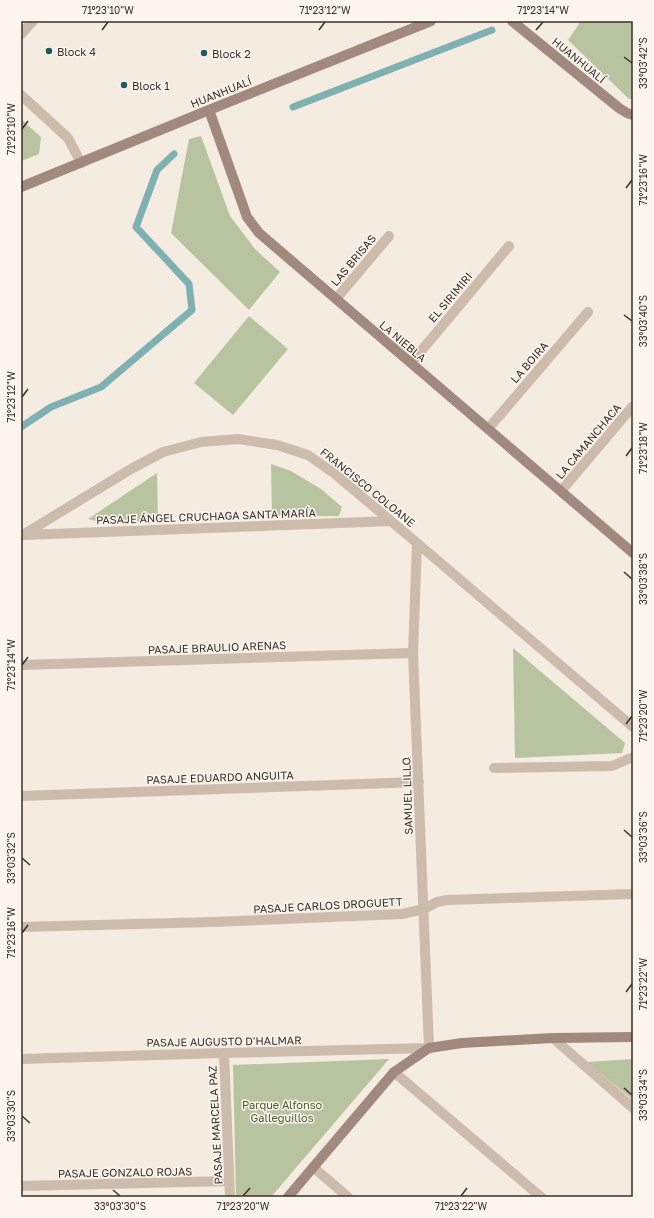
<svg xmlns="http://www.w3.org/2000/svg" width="654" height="1218" font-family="'Golos Text',sans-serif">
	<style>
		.green { fill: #b8c4a0 }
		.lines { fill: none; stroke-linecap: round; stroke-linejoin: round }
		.stream { stroke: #7fb0b2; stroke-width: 7 }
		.street { stroke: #cdbbac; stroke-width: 10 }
		.secondary { stroke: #a18a7d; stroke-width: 10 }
		.ticks { fill: none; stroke: #3b302b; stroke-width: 1.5 }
		.poi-dot { fill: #1f5a5e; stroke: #fbf5ee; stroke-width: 1.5 }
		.labels { text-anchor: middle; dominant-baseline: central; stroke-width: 3; stroke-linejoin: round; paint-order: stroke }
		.poi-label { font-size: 11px; fill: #3b302b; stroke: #fbf5ee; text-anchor: start }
		.street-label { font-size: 11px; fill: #3b302b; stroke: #fbf5ee }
		.park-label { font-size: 11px; fill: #4a5a2e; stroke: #fbf5ee }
		.neatline { fill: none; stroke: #3b302b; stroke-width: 1.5 }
		.ticks-label { font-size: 10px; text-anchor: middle; fill: #3b302b }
	</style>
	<rect width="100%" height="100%" fill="#f4ebe1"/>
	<path class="green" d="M 581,21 L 633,21 L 633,99 L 629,99 L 568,40 Z
		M 21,119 L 41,137 L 39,154 L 21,161 Z
		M 201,136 L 230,216 L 255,249 L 280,272 L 249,310 L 171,233 L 189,139 Z
		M 249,316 L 288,349 L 233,415 L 194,383 Z
		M 271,464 L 291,471 L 321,489 L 342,507 L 339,516 L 272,516 Z
		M 157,473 L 158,521 L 110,524 L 88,519 Z
		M 513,648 L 625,743 L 622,753 L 515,758 Z
		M 389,1059 L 271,1197 L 236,1197 L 233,1065 Z
		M 633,1059 L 633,1100 L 587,1062 Z"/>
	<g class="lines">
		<path class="stream" d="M 293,107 L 492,30
			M 21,427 L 51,407 L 101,387 L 192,310 L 189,284 L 136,227 L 157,170 L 174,154"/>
		<path class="street" d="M 21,34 L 33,21
			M 21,95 L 68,138 L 81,163
			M 336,299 L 389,236
			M 411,363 L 509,246
			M 488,429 L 588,312
			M 561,491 L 633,406
			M 24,535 L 391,521
			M 21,536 L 131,469 L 163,452 L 201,442 L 238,439 L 277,445 L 308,455 L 335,474 L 417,543 L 633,727
			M 21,665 L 413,653
			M 494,768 L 612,766 L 633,757
			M 21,796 L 419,782
			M 21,927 L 212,922 L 402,914 L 424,909 L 437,902 L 447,900 L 633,894
			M 553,1038 L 633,1108
			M 224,1053 L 230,1197
			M 21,1059 L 224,1053 L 429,1048 L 413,653 L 417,543
			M 394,1072 L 541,1197
			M 313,1167 L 348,1197
			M 21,1186 L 229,1181"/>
		<path class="secondary" d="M 512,21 L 619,108 L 627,113 L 633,115
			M 209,110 L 247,217 L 259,233 L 633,553
			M 21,187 L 209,110 L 431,21
			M 288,1197 L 394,1072 L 429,1048 L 462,1043 L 553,1038 L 633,1037"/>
	</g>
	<path class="ticks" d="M 102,30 L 108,22M 319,30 L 325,22M 536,30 L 543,22M 624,57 L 632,63M 22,129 L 28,121M 626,188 L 632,180M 624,315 L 632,321M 22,397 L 28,389M 626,456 L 632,448M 624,572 L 632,579M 22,665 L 28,657M 626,724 L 632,716M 624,830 L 632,837M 22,858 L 30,865M 22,933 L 28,925M 626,992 L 632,984M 624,1088 L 632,1095M 22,1116 L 30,1123M 113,1190 L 120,1196M 243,1196 L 250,1188M 461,1196 L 467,1188"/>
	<g class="poi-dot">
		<circle cx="49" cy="51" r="4"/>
		<circle cx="204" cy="53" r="4"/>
		<circle cx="124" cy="85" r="4"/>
	</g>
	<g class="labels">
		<g class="poi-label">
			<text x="57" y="51">Block 4</text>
			<text x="212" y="53">Block 2</text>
			<text x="132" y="85">Block 1</text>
		</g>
		<g class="street-label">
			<text transform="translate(579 60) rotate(39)">HUANHUALÍ</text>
			<text transform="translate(221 92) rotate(-22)">HUANHUALÍ</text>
			<text transform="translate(353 260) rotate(-50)">LAS BRISAS</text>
			<text transform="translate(450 297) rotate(-50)">EL SIRIMIRI</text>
			<text transform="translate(403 341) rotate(40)">LA NIEBLA</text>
			<text transform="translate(529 362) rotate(-49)">LA BOIRA</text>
			<text transform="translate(588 441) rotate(-50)">LA CAMANCHACA</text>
			<text transform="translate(368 487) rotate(39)">FRANCISCO COLOANE</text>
			<text transform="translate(206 516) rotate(-2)">PASAJE ÁNGEL CRUCHAGA SANTA MARÍA</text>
			<text transform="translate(217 647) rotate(-2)">PASAJE BRAULIO ARENAS</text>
			<text transform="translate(220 777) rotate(-2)">PASAJE EDUARDO ANGUITA</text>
			<text transform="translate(407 796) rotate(-92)">SAMUEL LILLO</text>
			<text transform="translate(328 905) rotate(-3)">PASAJE CARLOS DROGUETT</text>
			<text transform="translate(224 1041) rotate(-1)">PASAJE AUGUSTO D'HALMAR</text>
			<text transform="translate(215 1125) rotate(-93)">PASAJE MARCELA PAZ</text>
			<text transform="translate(125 1172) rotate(-1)">PASAJE GONZALO ROJAS</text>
		</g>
		<g class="park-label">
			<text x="282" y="1104">Parque Alfonso<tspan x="282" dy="13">Galleguillos</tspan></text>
		</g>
	</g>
	<rect width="654" height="1218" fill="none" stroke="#fbf5ee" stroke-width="44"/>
	<rect x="22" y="22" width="610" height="1174" class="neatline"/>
	<g class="ticks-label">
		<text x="108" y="14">71°23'10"W</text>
		<text x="325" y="14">71°23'12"W</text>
		<text x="543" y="14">71°23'14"W</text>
		<text transform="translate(643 63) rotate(-90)" y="4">33°03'42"S</text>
		<text transform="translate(11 129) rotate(-90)" y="4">71°23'10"W</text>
		<text transform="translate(643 180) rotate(-90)" y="4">71°23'16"W</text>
		<text transform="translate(643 321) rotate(-90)" y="4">33°03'40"S</text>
		<text transform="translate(11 397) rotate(-90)" y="4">71°23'12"W</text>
		<text transform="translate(643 448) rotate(-90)" y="4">71°23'18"W</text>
		<text transform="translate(643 579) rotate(-90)" y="4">33°03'38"S</text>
		<text transform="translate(11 665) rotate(-90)" y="4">71°23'14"W</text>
		<text transform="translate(643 716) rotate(-90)" y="4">71°23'20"W</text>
		<text transform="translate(643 837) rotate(-90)" y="4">33°03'36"S</text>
		<text transform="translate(11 858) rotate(-90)" y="4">33°03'32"S</text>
		<text transform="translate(11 933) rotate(-90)" y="4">71°23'16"W</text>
		<text transform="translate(643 984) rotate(-90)" y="4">71°23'22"W</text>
		<text transform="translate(643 1095) rotate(-90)" y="4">33°03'34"S</text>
		<text transform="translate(11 1116) rotate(-90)" y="4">33°03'30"S</text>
		<text x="120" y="1210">33°03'30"S</text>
		<text x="243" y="1210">71°23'20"W</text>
		<text x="461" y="1210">71°23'22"W</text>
	</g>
</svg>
